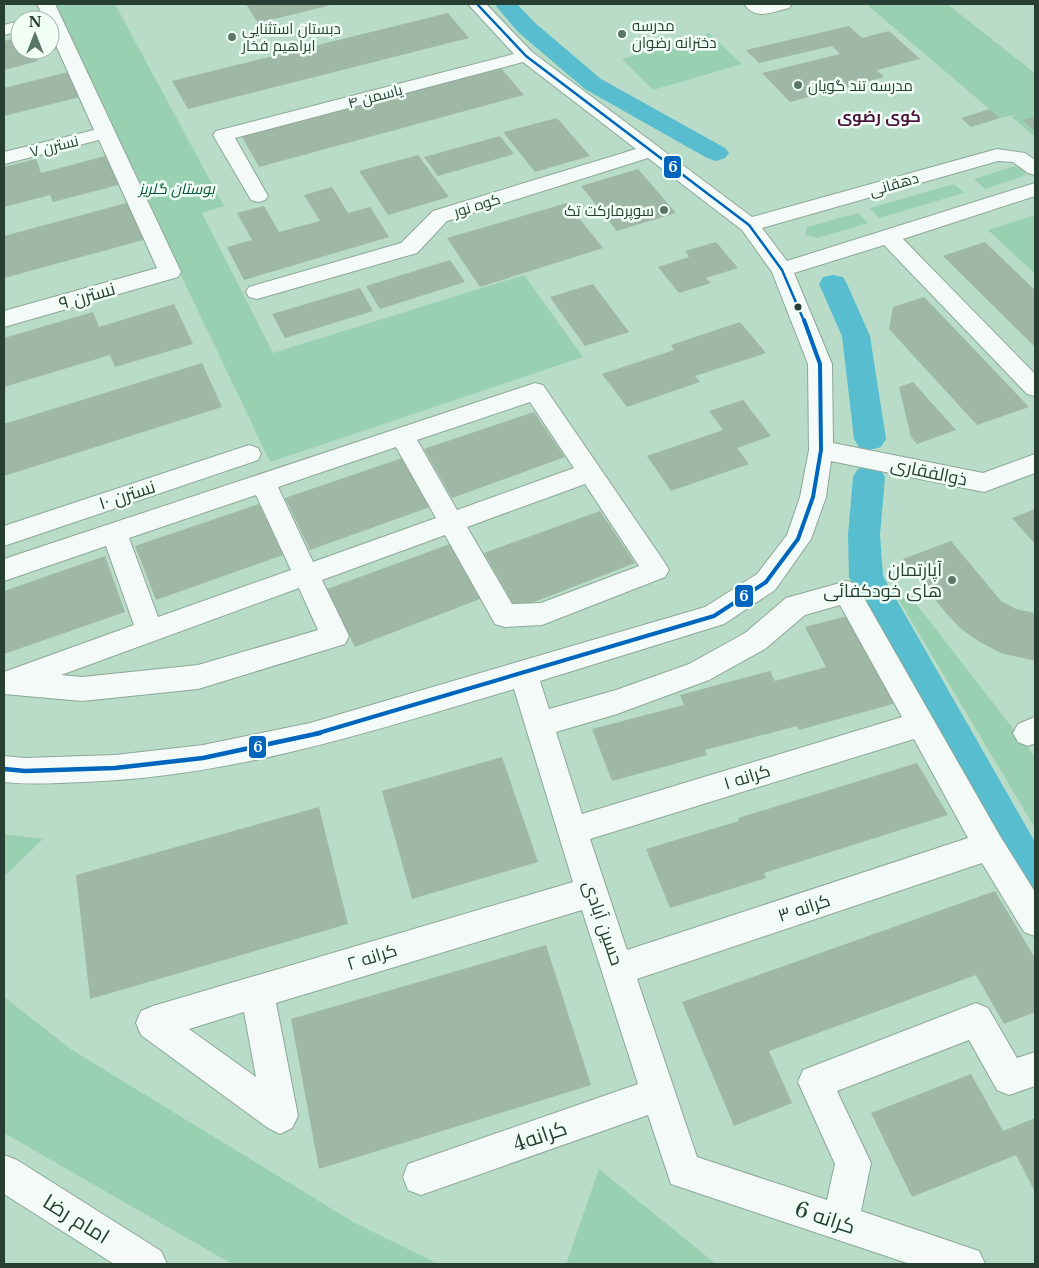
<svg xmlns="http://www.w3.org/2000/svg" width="1039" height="1268" font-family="'Libre Baskerville',Cairo,serif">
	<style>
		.green { fill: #99d0b2 }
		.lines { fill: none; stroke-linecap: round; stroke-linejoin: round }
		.canal { fill: #57bdcf; fill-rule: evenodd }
		.building { fill: #9fb7a5 }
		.minor-casing { stroke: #8ca798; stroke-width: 2 }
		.highway-casing { stroke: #8ca798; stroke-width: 2 }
		.minor { fill: #f4faf7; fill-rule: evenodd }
		.highway { fill: #f4faf7; fill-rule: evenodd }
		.bus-1-far2-casing { stroke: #f1fef6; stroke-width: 5 }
		.bus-1-far1-casing { stroke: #f1fef6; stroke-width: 8 }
		.bus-1-casing { stroke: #f1fef6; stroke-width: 8 }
		.bus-1-far2 { stroke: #0065bd; stroke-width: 2.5 }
		.bus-1-far1 { stroke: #0065bd; stroke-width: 4 }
		.bus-1 { stroke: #0065bd; stroke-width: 4.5 }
		.poi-dot { fill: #597666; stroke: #f1fef6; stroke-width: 2 }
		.bus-dot { fill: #263f32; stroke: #f1fef6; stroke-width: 2 }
		.labels { text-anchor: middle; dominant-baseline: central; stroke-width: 5; stroke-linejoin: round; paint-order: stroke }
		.far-poi-label { font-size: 15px; fill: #263f32; stroke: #f1fef6; text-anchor: start }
		.far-street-label { font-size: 15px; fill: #263f32; stroke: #f1fef6 }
		.far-park-label { font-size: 15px; font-style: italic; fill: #005335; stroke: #f1fef6 }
		.far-neighbourhood-label { font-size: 16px; font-weight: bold; fill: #4c133d; stroke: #f1fef6 }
		.street-label { font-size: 18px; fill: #263f32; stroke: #f1fef6 }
		.poi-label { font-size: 18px; fill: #263f32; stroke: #f1fef6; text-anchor: end }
		.near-street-label { font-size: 21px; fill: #263f32; stroke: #f1fef6 }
		.line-badge { stroke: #f1fef6; stroke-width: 2 }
		.badge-label { font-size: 14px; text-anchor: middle; font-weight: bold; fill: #fff }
	</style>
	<rect width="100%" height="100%" fill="#b9dcc8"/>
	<path class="green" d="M 51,4 L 115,4 L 224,206 L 202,213 L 273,353 L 524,275 L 583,357 L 270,462 L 255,431 L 258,430 L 255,430 Z
		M 866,4 L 947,4 L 1035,73 L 1035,137 L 1012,117 L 1020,114 L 1000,118 Z
		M 709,33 L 742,64 L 653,90 L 622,59 Z
		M 1015,166 L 1023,169 L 1026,175 L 985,189 L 974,179 Z
		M 954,184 L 964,193 L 879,218 L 870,208 Z
		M 858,213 L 868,223 L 818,238 L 805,235 L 807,227 Z
		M 1035,215 L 1035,274 L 988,230 Z
		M 910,596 L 1035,757 L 1035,828 L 899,600 Z
		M 4,834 L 43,839 L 4,877 Z
		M 4,997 L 72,1050 L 355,1223 L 438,1264 L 232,1264 L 4,1133 Z
		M 599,1169 L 716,1264 L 566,1264 Z"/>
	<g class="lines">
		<path class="canal" d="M 497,4 L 517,4 L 534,22 L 601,79 L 725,148 L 729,153 L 725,158 L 716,161 L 707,158 L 585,89 L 518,32 L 496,6 Z
			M 833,275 L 843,277 L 847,284 L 870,336 L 886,439 L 881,447 L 870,450 L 859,447 L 854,439 L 842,336 L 819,284 L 823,277 Z
			M 869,465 L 880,469 L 885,477 L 880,535 L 883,576 L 1035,842 L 1035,899 L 1021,893 L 849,577 L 848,535 L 853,477 L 858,469 Z"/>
	</g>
	<path class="building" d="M 246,4 L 335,4 L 258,23 Z
		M 448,13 L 469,38 L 188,109 L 172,81 Z
		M 849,26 L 862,38 L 889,31 L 920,59 L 877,70 L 884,77 L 790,102 L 762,73 L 840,54 L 832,46 L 759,63 L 746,50 Z
		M 50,29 L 59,49 L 35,55 L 38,61 L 4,70 L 4,41 L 20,37 L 20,50 L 50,50 Z
		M 500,67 L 524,95 L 259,167 L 241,135 Z
		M 68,72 L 80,97 L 4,116 L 4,88 Z
		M 990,109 L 1000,118 L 971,127 L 961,118 Z
		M 1032,117 L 1035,120 L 1035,131 L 1022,120 Z
		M 557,118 L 590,156 L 535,172 L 503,132 Z
		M 500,136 L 514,154 L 438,176 L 424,157 Z
		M 109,155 L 122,184 L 53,202 L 50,195 L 4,207 L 4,167 L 36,159 L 41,173 Z
		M 418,155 L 449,197 L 388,215 L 359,171 Z
		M 638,169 L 676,213 L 617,231 L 581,186 Z
		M 332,187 L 348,213 L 370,207 L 389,237 L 244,280 L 227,247 L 252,240 L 237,213 L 264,206 L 279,232 L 320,221 L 304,195 Z
		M 130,202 L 147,239 L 4,278 L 4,236 Z
		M 567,203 L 603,248 L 480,287 L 447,238 Z
		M 716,242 L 738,268 L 706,278 L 711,283 L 679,293 L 658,267 L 689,257 L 685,251 Z
		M 985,242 L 1035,290 L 1035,347 L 943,256 Z
		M 450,260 L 465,282 L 380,309 L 366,286 Z
		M 593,284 L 629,332 L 585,346 L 550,297 Z
		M 360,288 L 373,311 L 285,338 L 272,314 Z
		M 924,297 L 975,350 L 1029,407 L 977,425 L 889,329 L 893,307 Z
		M 174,304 L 193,344 L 115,367 L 110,355 L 4,387 L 4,338 L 93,312 L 99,327 Z
		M 740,322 L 766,353 L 695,376 L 700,382 L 627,407 L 602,374 L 674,350 L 671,345 Z
		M 202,363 L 222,407 L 4,476 L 4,424 Z
		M 913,382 L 956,430 L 917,444 L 911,437 L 899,387 Z
		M 743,400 L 771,436 L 737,448 L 749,464 L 671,491 L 647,456 L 723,430 L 709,411 Z
		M 534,412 L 565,457 L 452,498 L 424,449 Z
		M 402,458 L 430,507 L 310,550 L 285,498 Z
		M 259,504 L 283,555 L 156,600 L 135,546 Z
		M 1035,509 L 1035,544 L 1012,518 Z
		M 600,511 L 635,563 L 516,609 L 484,553 Z
		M 951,541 L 1001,601 L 1016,609 L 1035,613 L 1035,661 L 1001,653 L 980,642 L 961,629 L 946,613 L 903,559 Z
		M 450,544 L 480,599 L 355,647 L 327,589 Z
		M 105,556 L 125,612 L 4,654 L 4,591 Z
		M 851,615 L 900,702 L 799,730 L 797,726 L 705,750 L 707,755 L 612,781 L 592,729 L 684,705 L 680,695 L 770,671 L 775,681 L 826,667 L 805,627 Z
		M 502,757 L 538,862 L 412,899 L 382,791 Z
		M 917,763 L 948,815 L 764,873 L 766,878 L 670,908 L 646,849 L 739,821 L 738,818 Z
		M 319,807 L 348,924 L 90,999 L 76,875 Z
		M 995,891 L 1035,958 L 1035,1012 L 1004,1024 L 976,975 L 769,1051 L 792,1103 L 734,1126 L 682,1002 Z
		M 546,945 L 591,1085 L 319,1169 L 291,1019 Z
		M 971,1074 L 1003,1131 L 1035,1118 L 1035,1192 L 1016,1155 L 912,1197 L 871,1113 Z"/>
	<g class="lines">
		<g class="minor-casing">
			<path id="minor" d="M 37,4 L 55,4 L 181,272 L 178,277 L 4,327 L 4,311 L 157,268 L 99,140 L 4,164 L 4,152 L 94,130 L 50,32 L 50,20 L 45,20 Z
				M 468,4 L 486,4 L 532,52 L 752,217 L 997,149 L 1025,153 L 1035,160 L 1035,175 L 1028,173 L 1013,162 L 998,161 L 762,228 L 787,261 L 1035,183 L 1035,196 L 903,239 L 1035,374 L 1035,396 L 1027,394 L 884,245 L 794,273 L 832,364 L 833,443 L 983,473 L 1035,454 L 1035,473 L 984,492 L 831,461 L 826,497 L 811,539 L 775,590 L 724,624 L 540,681 L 549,709 L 616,690 L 689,664 L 745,633 L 786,598 L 847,581 L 856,584 L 1000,836 L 1035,892 L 1035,936 L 1024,932 L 982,863 L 637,979 L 697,1157 L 827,1200 L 835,1164 L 798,1082 L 803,1070 L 976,1003 L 988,1008 L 1017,1058 L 1035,1052 L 1035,1086 L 1009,1095 L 997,1090 L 969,1040 L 837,1091 L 871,1163 L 861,1211 L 979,1251 L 985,1264 L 910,1264 L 671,1184 L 648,1115 L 421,1195 L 408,1190 L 403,1177 L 408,1164 L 638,1084 L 582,910 L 276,1003 L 298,1116 L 292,1128 L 280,1134 L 268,1128 L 141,1035 L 136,1023 L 141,1011 L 153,1006 L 573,882 L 514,689 C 372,731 233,777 83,782 C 57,783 30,785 4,782 L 4,756 L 25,758 L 115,755 L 203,745 L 310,723 L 705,607 L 757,574 L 787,535 L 800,497 L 809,450 L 808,364 L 772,272 L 742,230 L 648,158 L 447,221 L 417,253 L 257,299 L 249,297 L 246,292 L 249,287 L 401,243 L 433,211 L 636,149 L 523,62 L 235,138 L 268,196 L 265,200 L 258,202 L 251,200 L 213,135 L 216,131 L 514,54 ZM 840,605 L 902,717 L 582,814 L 556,732 L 617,714 L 709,680 L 765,649 L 805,615 ZM 914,739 L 968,838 L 627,950 L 590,839 ZM 244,1012 L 256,1077 L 189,1029 Z
				M 744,4 L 792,4 L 789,8 C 772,12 756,21 744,4 Z
				M 15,22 L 20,23 L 20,31 L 4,35 L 4,25 Z
				M 535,383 L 543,385 L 665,563 L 669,570 L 665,577 L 542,625 L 505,627 L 495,624 L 445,535 L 322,580 L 349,636 L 345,644 L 198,689 L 82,701 L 4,694 L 4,672 L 134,625 L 106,546 L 4,581 L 4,559 ZM 530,402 L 574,468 L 457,510 L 417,440 ZM 396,447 L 436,518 L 313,562 L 278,487 ZM 585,484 L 639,566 L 541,603 L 512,604 L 467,527 ZM 256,495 L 291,570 L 158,617 L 129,538 ZM 299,588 L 318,630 L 198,665 L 82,677 L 61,675 Z
				M 249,445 L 258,448 L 261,454 L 258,460 L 4,546 L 4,526 Z
				M 1035,717 L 1035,743 L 1028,746 L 1018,742 L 1013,733 L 1018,724 Z"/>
		</g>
		<g class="highway-casing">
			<path id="highway" d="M 4,1155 L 17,1160 L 161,1251 L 167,1264 L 114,1264 L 4,1194 Z"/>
		</g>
		<use href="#minor" class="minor"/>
		<use href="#highway" class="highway"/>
		<g class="bus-1-far2-casing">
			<path id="bus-1-far2" d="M 477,4 L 526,56 L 749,225 L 782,270 L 804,321"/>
		</g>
		<g class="bus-1-far1-casing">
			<path id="bus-1-far1" d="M 315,734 L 714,616 L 766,582 L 798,539 L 813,497 L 821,450 L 820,364 L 804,320"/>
		</g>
		<g class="bus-1-casing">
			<path id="bus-1" d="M 4,769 L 25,771 L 115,768 L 203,758 L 320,733"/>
		</g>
		<use href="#bus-1-far2" class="bus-1-far2"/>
		<use href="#bus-1-far1" class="bus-1-far1"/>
		<use href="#bus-1" class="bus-1"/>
	</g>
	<g class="poi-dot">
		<circle cx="622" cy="34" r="5"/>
		<circle cx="232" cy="37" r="5"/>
		<circle cx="798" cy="85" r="5"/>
		<circle cx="664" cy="210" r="5"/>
		<circle cx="952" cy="580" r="5"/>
	</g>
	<circle class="bus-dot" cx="798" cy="307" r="4.5"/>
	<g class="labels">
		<g class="far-poi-label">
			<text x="632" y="25">مدرسه<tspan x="632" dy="17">دخترانه رضوان</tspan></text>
			<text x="242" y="28">دبستان استثنایی<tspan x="242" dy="17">ابراهیم فخار</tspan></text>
			<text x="808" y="85">مدرسه تند گویان</text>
			<text x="654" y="210" text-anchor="end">سوپرمارکت تک</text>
		</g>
		<g class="far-street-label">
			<text transform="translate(375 96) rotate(-15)">یاسمن ۴</text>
			<text transform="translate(54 146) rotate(-14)">نسترن ۷</text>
			<text transform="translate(894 184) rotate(-16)">دهقانی</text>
			<text transform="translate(477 205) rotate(-17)">کوه نور</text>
		</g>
		<g class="far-park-label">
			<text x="177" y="188">بوستان گلریز</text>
		</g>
		<g class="far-neighbourhood-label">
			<text x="879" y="116">کوی رضوی</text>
		</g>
		<g class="street-label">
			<text transform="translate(87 296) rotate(-16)">نسترن ۹</text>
			<text transform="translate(929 472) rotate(12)">ذوالفقاری</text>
			<text transform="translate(127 495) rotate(-18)">نسترن ۱۰</text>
			<text transform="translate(747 777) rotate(-17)">کرانه ۱</text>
			<text transform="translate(804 908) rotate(-18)">کرانه ۳</text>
			<text transform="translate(603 923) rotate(71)">حسین آبادی</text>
			<text transform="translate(372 957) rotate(-17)">کرانه ۲</text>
		</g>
		<g class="poi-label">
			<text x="942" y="570">آپارتمان<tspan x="942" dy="21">های خودکفائی</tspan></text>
		</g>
		<g class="near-street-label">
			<text transform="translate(540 1136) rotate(-19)">کرانه4</text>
			<text transform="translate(825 1218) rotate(18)">کرانه 6</text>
			<text transform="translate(76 1219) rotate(32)">امام رضا</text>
		</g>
	</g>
	<g class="line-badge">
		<rect x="663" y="155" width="19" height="24" rx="5" fill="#0065bd"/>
		<rect x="734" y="584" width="20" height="24" rx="5" fill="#0065bd"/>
		<rect x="248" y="735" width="19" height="24" rx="5" fill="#0065bd"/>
	</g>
	<g class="badge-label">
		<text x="673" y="172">6</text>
		<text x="744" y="601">6</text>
		<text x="258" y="752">6</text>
	</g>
	<rect width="1039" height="1268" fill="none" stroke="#263f32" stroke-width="10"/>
	<g transform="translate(35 35)"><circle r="24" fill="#f1fef6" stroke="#a0b2a8"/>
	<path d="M0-4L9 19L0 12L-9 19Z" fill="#597666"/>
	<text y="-8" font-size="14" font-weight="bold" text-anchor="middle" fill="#263f32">N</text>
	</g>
</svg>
